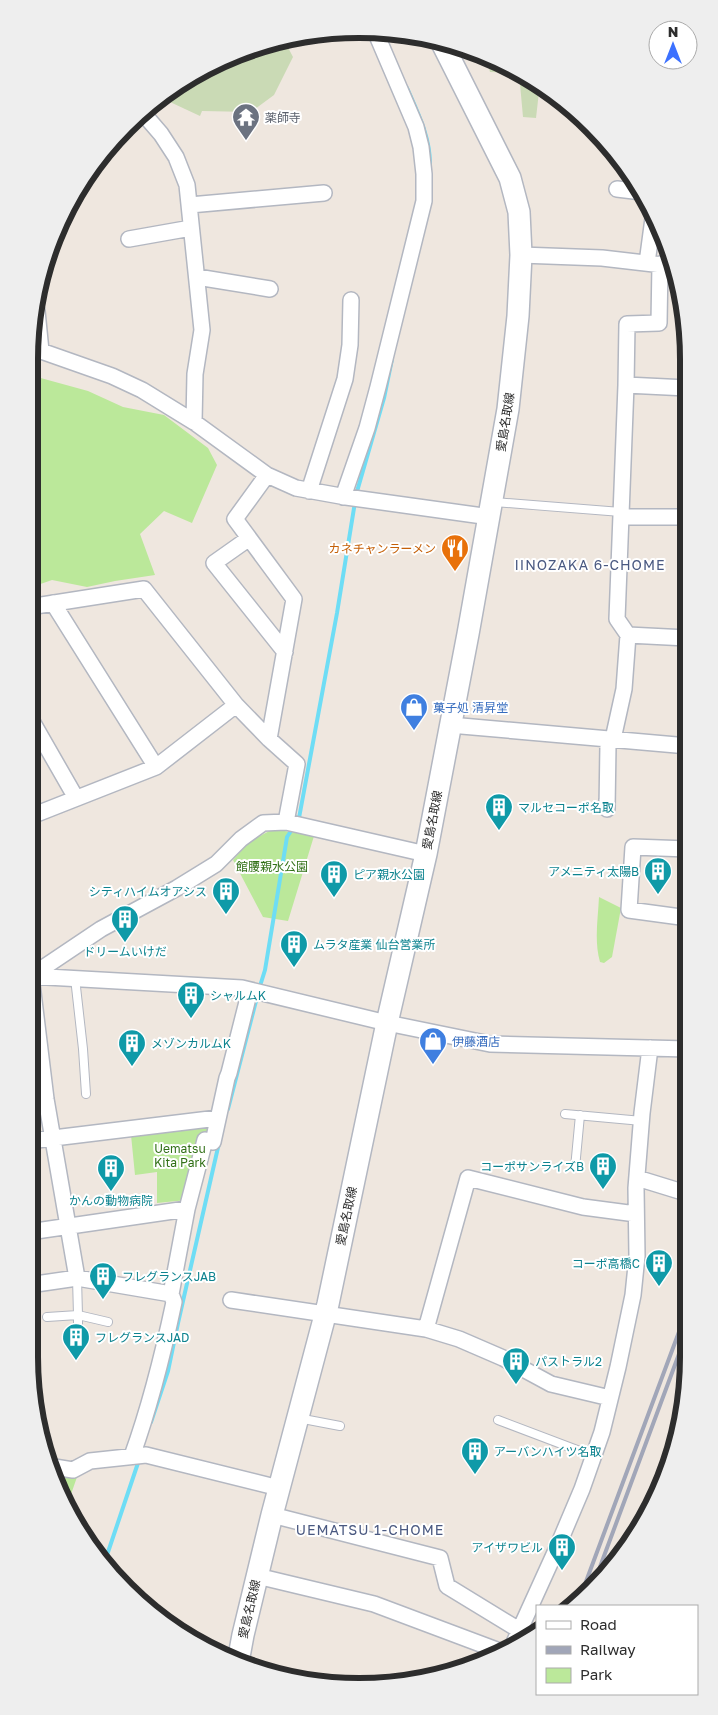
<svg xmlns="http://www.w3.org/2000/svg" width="718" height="1715" font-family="'Golos Text','Noto Sans JP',sans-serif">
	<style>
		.green { fill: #bbe89a }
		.cemetery { fill: #cadab5 }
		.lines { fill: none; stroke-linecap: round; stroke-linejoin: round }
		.stream { stroke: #6eddf5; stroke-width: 4 }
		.lane-casing { stroke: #b3b7c1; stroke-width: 10 }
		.street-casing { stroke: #b3b7c1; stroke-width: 18 }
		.secondary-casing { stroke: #b3b7c1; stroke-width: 24 }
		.lane { stroke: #fff; stroke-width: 8 }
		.street { stroke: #fff; stroke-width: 15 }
		.secondary { stroke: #fff; stroke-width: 21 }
		.rail { stroke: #a1a6b8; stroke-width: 4 }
		.labels { text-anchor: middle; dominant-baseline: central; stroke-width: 4; stroke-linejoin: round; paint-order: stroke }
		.worship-label { font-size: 12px; fill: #5b616d; stroke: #fff; text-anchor: start }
		.street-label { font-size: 12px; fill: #2d2d2d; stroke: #fff }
		.food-label { font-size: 12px; fill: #c56008; stroke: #fff; text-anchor: end }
		.shop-label { font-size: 12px; fill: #366cbe; stroke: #fff; text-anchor: start }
		.culture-label { font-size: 12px; fill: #0d838f; stroke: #fff; text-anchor: start }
		.park-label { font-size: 12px; fill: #317017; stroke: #fff }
		.neighbourhood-label { font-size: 14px; letter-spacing: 1px; fill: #4a5981; stroke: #fff }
		.rim { fill: none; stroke: #2d2d2d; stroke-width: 6 }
	</style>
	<rect width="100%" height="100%" fill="#efe7df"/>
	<path class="green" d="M 29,377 L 37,377 L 88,391 L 123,407 L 164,415 L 208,448 L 217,465 L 192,523 L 164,511 L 140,534 L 155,575 L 115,581 L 87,587 L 52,580 L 29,588 Z
		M 273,829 L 314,836 L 288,921 L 263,917 L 233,860 L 249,842 Z
		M 599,897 L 621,908 L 612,957 L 604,963 L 600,962 C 594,941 598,919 599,897 Z
		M 214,1124 L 197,1199 L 157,1203 L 157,1172 L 135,1175 L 131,1135 Z
		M 49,1468 L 77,1477 L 69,1500 L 74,1504 L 71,1518 Z"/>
	<path class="cemetery" d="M 283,38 L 293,57 L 274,95 L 251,112 L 202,111 L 200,116 L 170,102 L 176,86 L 213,63 L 273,40 Z
		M 486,57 L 540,83 L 536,118 L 523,117 L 519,73 L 490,72 Z"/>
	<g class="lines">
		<path class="stream" d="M 407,88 C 418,113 430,137 430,164
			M 356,495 L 384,398 L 392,359
			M 297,822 L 299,818 L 337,613 L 355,502
			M 260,986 L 265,970 L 287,837 L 293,828
			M 228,1109 L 256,1001
			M 151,1422 L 168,1371 L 178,1323 L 219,1143
			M 104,1564 L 139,1460"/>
		<g class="lane-casing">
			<path id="lane" d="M 494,502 L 621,512
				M 75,978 L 83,1049 L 86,1094
				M 565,1114 L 642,1121
				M 575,1168 L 580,1115
				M 77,1278 L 78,1315 L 108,1322
				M 47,1317 L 78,1315 L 78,1340
				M 298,1418 L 340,1426
				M 498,1420 L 593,1456"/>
		</g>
		<g class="street-casing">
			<path id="street" d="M 142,112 L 161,134 L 176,157 L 187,185 L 202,330 L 195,374 L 194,422
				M 617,189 L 642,192
				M 190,205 L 324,193
				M 129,239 L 191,228
				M 521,255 L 602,258 L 671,266
				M 647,263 L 654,211
				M 660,264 L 659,323 L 627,324 L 626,385 L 617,619 L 628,635 L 687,638
				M 197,277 L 270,289
				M 37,311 L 41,351
				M 30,352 L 41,351 L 112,376 L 142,390 L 194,422 L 267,475 L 296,488 L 346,497 L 490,517
				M 626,385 L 687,388
				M 267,475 L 235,519 L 294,599 L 269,739
				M 309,491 L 345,379 L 350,345 L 351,300
				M 343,497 L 367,428 L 378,387 L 424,201 L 424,174 L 421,147 L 416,127 L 375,31
				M 621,517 L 687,517
				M 248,539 L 214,563 L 285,652
				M 53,603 L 156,767
				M 29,607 L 144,589 L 236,705 L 156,767 L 29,817
				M 29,716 L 76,798
				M 450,725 L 688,746
				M 607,799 L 607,809 L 608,745 L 613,739 L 624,689 L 628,635
				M 286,822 L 426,854
				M 688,849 L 633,847 L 629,910 L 688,918
				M 29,976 L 242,988 L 387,1023 L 490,1044 L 688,1049
				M 29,1141 L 218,1118
				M 637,1178 L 689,1194
				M 29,1232 L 187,1209
				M 77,1278 L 46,1099 L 31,976 L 101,929 L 177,888 L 216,864 L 241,839 L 263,823 L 286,822 L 297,764 L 269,739 L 236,705
				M 29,1285 L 77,1278 L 171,1294 L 187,1209 L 205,1140 L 213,1142 L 227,1078 L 229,1073 L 250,990
				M 231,1300 L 426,1329 L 459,1339 L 503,1358 L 551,1384 L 610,1398
				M 426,1329 L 468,1178 L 583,1207 L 636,1214
				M 132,1456 C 150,1406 163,1354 174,1302 L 171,1294
				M 48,1466 L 73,1470 L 90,1461 L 146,1455 L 279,1488
				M 272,1515 L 440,1558 L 447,1586 L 519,1630
				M 257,1576 L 374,1604 L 502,1652
				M 512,1647 L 557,1548 L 582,1489 L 602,1432 L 618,1367 L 633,1295 L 637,1256 L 636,1188 L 642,1113 L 650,1048"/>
		</g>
		<g class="secondary-casing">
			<path id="secondary" d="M 238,1662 L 243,1635 L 272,1515 L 328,1304 L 387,1023 L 426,854 L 468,634 L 508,409 L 518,316 L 521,255 L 519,212 L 510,178 L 441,41"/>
		</g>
		<use href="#lane" class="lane"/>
		<use href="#street" class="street"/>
		<use href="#secondary" class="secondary"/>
		<path class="rail" d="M 594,1583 L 689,1327
			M 581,1595 L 689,1305"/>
	</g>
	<defs>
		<g id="temple-pin" transform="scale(1.4375)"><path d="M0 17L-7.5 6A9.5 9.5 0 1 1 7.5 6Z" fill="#6b7280" stroke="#fff"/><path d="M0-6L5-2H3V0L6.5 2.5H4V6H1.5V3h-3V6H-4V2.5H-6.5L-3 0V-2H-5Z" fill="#fff"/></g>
		<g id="restaurant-pin" transform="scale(1.4375)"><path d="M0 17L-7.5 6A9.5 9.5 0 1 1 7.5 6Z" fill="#e8710a" stroke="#fff"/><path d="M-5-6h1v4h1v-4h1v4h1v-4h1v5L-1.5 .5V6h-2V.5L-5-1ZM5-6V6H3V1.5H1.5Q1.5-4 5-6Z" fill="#fff"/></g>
		<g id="shop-pin" transform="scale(1.4375)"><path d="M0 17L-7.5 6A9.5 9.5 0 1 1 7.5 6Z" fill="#3f7fe0" stroke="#fff"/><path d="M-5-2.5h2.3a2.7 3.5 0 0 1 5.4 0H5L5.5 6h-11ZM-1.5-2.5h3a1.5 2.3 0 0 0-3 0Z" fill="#fff"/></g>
		<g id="building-pin" transform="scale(1.4375)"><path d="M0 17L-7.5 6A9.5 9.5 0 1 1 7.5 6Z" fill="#0f9aa8" stroke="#fff"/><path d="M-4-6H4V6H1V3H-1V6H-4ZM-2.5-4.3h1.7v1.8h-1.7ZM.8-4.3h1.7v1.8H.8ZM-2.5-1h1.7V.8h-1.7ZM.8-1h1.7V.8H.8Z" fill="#fff"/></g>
	</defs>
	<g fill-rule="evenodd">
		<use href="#temple-pin" x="246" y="117"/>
		<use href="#restaurant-pin" x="455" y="548"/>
		<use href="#shop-pin" x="414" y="707"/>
		<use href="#building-pin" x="499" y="807"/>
		<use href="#building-pin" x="658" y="871"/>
		<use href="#building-pin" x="334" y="874"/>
		<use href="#building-pin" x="226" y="891"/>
		<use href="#building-pin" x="125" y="919"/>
		<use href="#building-pin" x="294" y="944"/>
		<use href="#building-pin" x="191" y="995"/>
		<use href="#shop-pin" x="433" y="1041"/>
		<use href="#building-pin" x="132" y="1043"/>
		<use href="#building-pin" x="603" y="1166"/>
		<use href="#building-pin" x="111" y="1168"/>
		<use href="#building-pin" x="659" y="1263"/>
		<use href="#building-pin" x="103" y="1276"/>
		<use href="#building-pin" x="76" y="1337"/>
		<use href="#building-pin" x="516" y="1361"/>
		<use href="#building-pin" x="475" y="1451"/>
		<use href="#building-pin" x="562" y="1547"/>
	</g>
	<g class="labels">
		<g class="worship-label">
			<text x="265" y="117">薬師寺</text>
		</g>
		<g class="street-label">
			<text transform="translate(505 422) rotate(-81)">愛島名取線</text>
			<text transform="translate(432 820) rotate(-79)">愛島名取線</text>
			<text transform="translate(346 1216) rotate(-78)">愛島名取線</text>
			<text transform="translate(249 1609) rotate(-77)">愛島名取線</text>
		</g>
		<g class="food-label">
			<text x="436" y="548">カネチャンラーメン</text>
		</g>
		<g class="shop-label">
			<text x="433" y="707">菓子処 清昇堂</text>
			<text x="452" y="1041">伊藤酒店</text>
		</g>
		<g class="culture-label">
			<text x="518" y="807">マルセコーポ名取</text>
			<text x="639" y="871" text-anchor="end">アメニティ太陽B</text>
			<text x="353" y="874">ピア親水公園</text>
			<text x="207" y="891" text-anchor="end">シティハイムオアシス</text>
			<text x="313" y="944">ムラタ産業 仙台営業所</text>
			<text x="125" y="951" text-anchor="middle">ドリームいけだ</text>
			<text x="210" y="995">シャルムK</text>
			<text x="151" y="1043">メゾンカルムK</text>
			<text x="584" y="1166" text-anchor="end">コーポサンライズB</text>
			<text x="111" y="1200" text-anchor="middle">かんの動物病院</text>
			<text x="640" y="1263" text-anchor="end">コーポ高橋C</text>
			<text x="122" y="1276">フレグランスJAB</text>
			<text x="95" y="1337">フレグランスJAD</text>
			<text x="535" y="1361">パストラル2</text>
			<text x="494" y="1451">アーバンハイツ名取</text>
			<text x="543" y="1547" text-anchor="end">アイザワビル</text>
		</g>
		<g class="park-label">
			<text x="272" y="866">館腰親水公園</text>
			<text x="180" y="1148">Uematsu<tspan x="180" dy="14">Kita Park</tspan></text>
		</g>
		<g class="neighbourhood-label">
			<text x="590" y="564">IINOZAKA 6-CHOME</text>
			<text x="370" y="1529">UEMATSU 1-CHOME</text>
		</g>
	</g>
	<path d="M0 0H718V1715H0ZM359 38H359A321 321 0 0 1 680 359V1357A321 321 0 0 1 359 1678H359A321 321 0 0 1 38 1357V359A321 321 0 0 1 359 38Z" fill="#eee" fill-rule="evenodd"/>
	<path class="rim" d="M359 38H359A321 321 0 0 1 680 359V1357A321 321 0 0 1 359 1678H359A321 321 0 0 1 38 1357V359A321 321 0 0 1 359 38Z"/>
	<rect x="536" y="1605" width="162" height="90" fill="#ffffff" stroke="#ababab"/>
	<rect x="546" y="1621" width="25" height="8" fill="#ffffff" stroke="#ababab"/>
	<text x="580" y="1630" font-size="15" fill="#2d2d2d">Road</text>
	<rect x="546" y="1646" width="25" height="8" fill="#a1a6b8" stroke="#ababab"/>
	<text x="580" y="1655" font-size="15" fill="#2d2d2d">Railway</text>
	<rect x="546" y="1668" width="25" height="15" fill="#bbe89a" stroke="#ababab"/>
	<text x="580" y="1680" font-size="15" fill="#2d2d2d">Park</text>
	<g transform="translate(673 45)"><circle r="24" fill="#ffffff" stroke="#ababab"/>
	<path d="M0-4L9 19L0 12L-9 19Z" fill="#3c71ff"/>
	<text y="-8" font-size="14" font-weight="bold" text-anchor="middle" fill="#2d2d2d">N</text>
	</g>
</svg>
